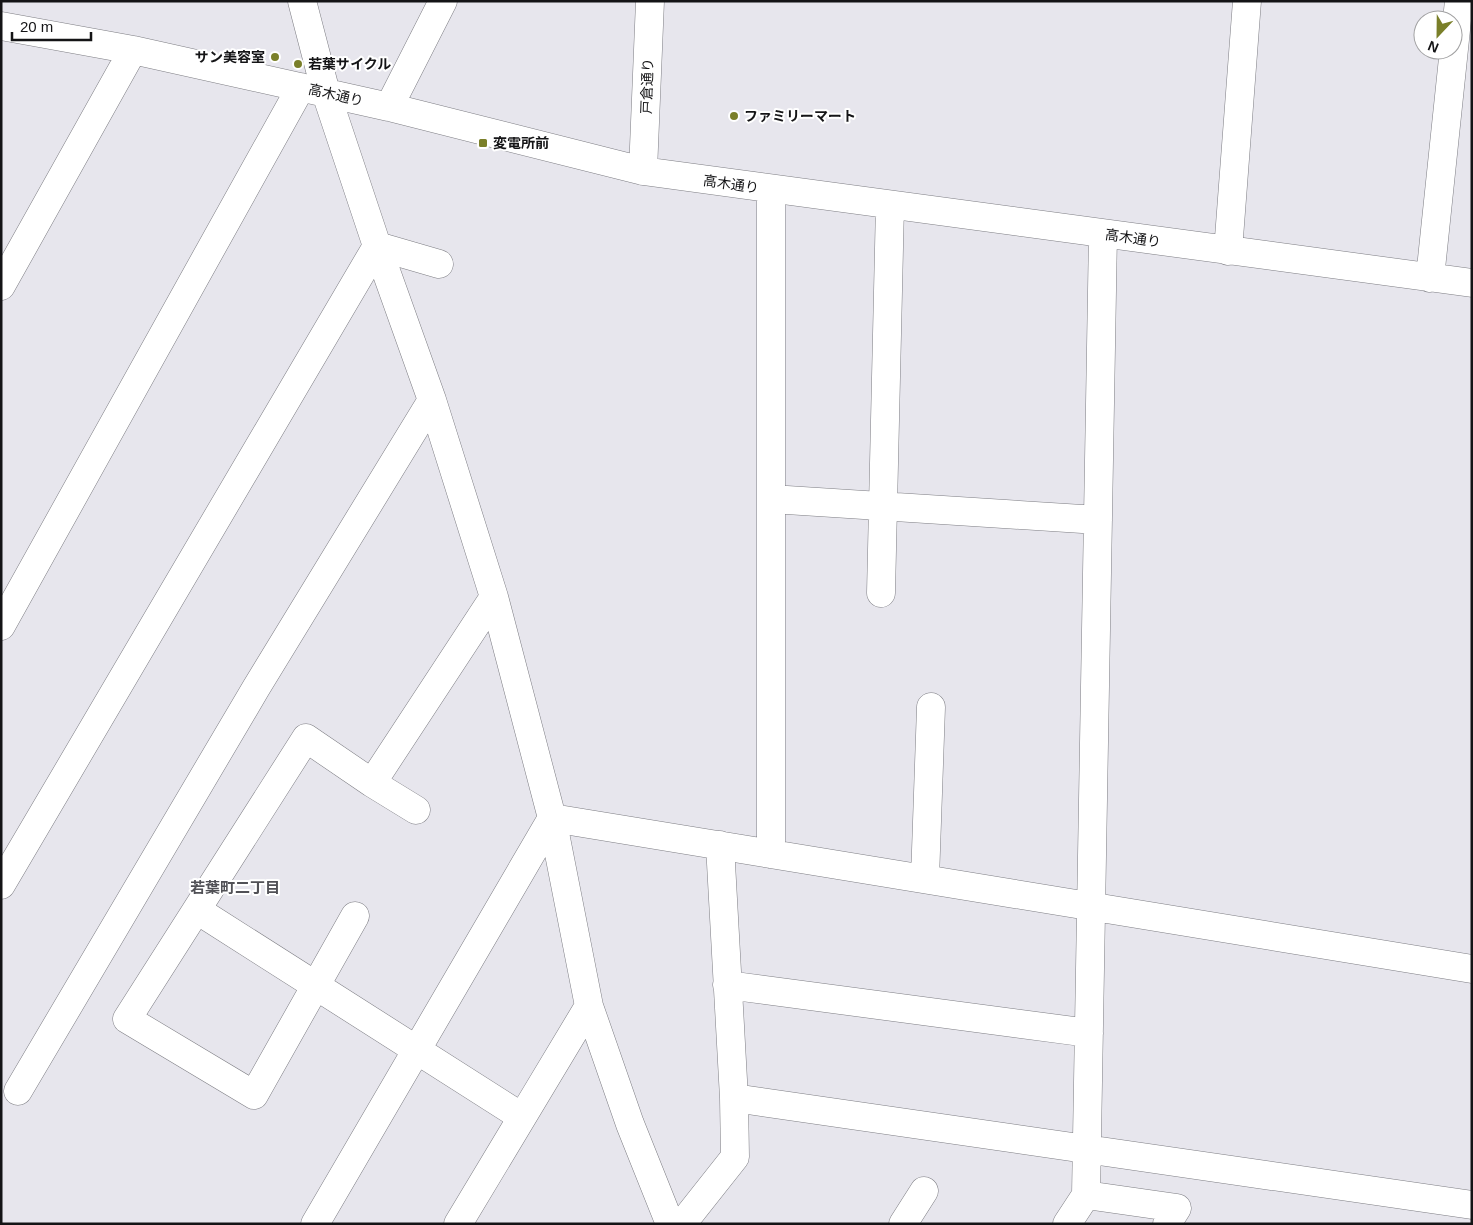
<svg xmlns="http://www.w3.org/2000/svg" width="1473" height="1225" font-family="Arial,'Noto Sans JP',sans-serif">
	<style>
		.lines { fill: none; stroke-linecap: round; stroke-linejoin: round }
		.minor-casing { stroke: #7d7d83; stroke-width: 29 }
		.minor { stroke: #fff; stroke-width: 28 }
		.poi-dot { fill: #7a7f29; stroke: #fff; stroke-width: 2 }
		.labels { text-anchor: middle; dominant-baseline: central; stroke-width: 4; stroke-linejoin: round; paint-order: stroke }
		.poi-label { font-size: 14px; font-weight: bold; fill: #141416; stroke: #fff; text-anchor: start }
		.street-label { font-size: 14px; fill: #141416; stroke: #fff }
		.neighbourhood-label { font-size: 15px; font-weight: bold; fill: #515156; stroke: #fff }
	</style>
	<rect width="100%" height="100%" fill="#e7e6ed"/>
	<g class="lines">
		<g class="minor-casing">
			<path id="minor" d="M 302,1 L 326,93 L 377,246 L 432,400 L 494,597 L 552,818 L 589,1006 L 630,1124 L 670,1224
				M 1,26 L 133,50 L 389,107 L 643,171 L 1472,283
				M 389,107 L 443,1
				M 643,171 L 650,1
				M 377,246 L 439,264
				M 1228,251 L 1247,1
				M 1430,278 L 1459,1
				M 1,286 L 133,50
				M 771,499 L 1098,520
				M 881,593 L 890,205
				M 1,626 L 301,87
				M 372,783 L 494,597
				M 552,818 L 1472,969
				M 771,854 L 771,189
				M 925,879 L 931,707
				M 1,885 L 377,246
				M 197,910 L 522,1117
				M 355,916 L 254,1095 L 127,1019 L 306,738 L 372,783 L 416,810
				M 727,985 L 1089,1033
				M 18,1091 L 256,688 L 432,400
				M 734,1098 L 1472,1205
				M 1086,1195 L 1177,1208 L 1167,1224
				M 315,1224 L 552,818
				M 458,1224 L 589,1006
				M 682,1224 L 735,1157 L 734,1098 L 720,845
				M 903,1224 L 924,1191
				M 1067,1224 L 1086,1195 L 1103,234"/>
		</g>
		<use href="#minor" class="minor"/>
	</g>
	<g class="poi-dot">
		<circle cx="275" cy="57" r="5"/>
		<circle cx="298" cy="64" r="5"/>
		<circle cx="734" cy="116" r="5"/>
		<rect x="478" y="138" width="10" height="10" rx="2.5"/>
	</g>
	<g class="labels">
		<g class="poi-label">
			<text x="265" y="57" text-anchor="end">サン美容室</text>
			<text x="308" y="64">若葉サイクル</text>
			<text x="744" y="116">ファミリーマート</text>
			<text x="493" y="143">変電所前</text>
		</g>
		<g class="street-label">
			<text transform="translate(647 86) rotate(-88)">戸倉通り</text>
			<text transform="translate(336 95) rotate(13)">高木通り</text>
			<text transform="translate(731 184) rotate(8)">高木通り</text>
			<text transform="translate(1133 238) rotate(8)">高木通り</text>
		</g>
		<g class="neighbourhood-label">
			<text x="235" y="887">若葉町二丁目</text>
		</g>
	</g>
	<rect width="1473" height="1225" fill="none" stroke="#141416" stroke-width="5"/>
	<g transform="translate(1438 35) rotate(202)"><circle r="24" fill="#ffffff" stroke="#a1a1a2"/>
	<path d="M0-4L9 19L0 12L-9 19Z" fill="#7a7f29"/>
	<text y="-8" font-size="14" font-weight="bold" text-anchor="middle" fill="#141416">N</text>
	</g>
	<path d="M12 32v8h79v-8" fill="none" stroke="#141416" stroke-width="2.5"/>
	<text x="20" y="32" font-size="15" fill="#141416" stroke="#ffffff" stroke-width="4" paint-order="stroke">20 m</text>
</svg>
